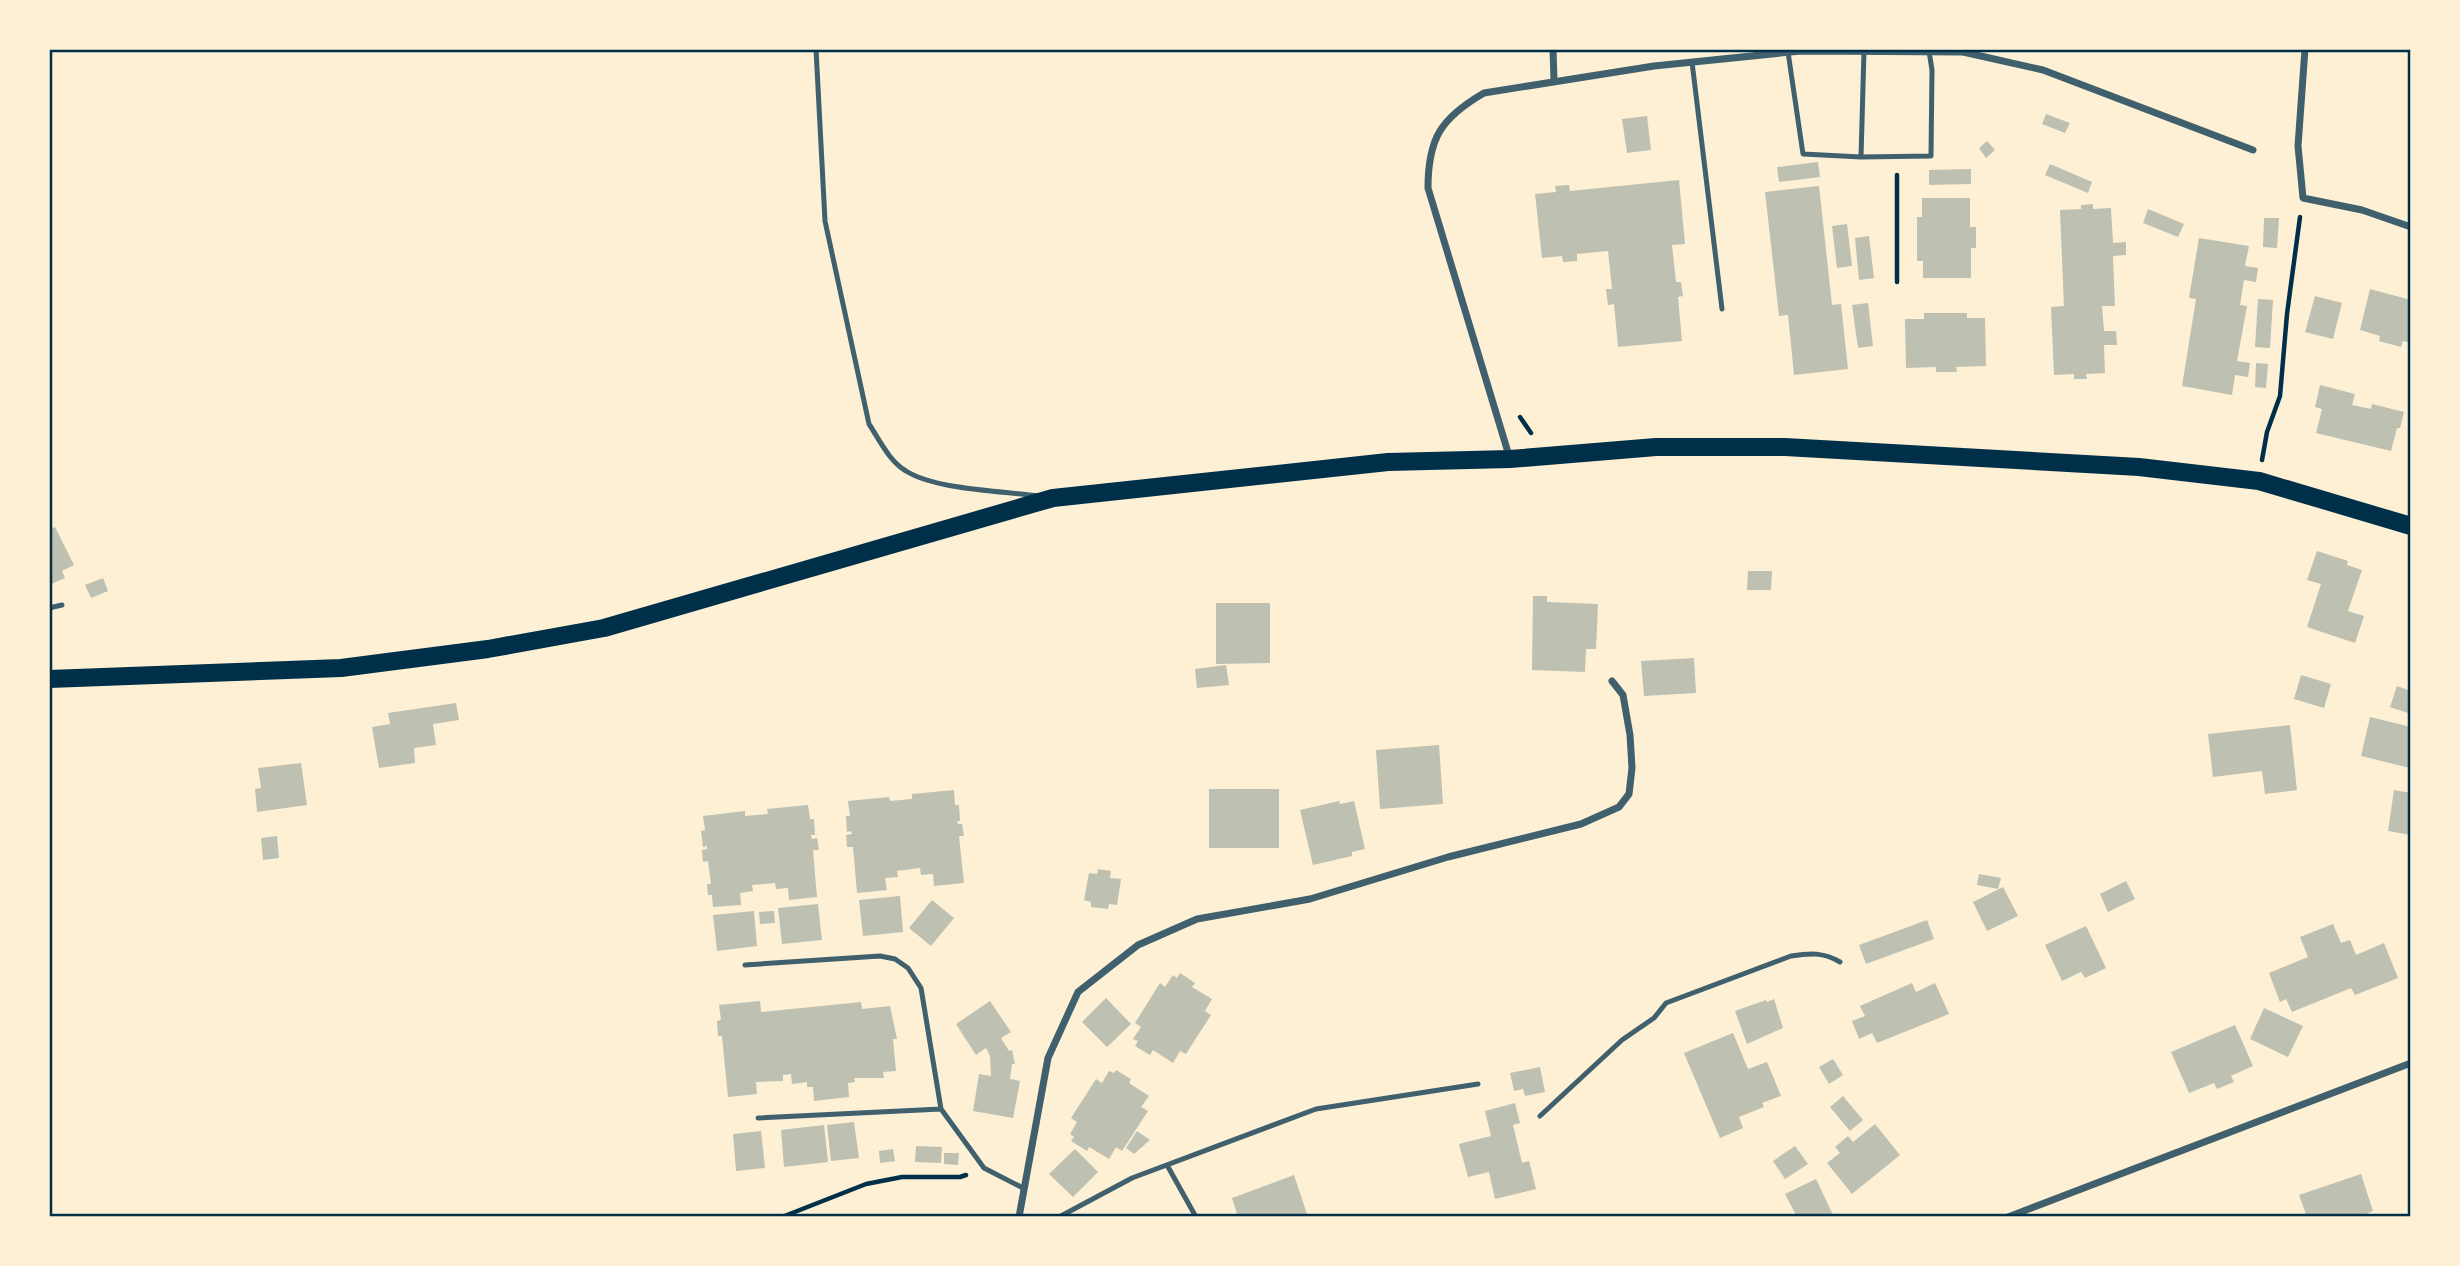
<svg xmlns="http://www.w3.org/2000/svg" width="2460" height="1266" font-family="Overpass,sans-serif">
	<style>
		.building { fill: #bec0b2 }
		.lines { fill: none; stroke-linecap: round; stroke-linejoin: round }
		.path { stroke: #003049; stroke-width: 4.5 }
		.service { stroke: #3f606c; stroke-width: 5 }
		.minor { stroke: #3f606c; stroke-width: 7 }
		.primary { stroke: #003049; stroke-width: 18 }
		.neatline { fill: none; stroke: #003049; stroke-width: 2.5 }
	</style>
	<rect width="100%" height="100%" fill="#fdf0d5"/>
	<path class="building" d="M 2046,114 L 2070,123 L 2065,133 L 2042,124 Z
		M 1647,116 L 1651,150 L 1627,153 L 1622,119 Z
		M 1987,141 L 1995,150 L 1986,158 L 1979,148 Z
		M 1818,162 L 1820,177 L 1779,182 L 1777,167 Z
		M 2050,164 L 2092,182 L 2088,193 L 2045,175 Z
		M 1971,169 L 1971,184 L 1929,185 L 1929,170 Z
		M 1679,180 L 1685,244 L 1672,245 L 1676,282 L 1681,282 L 1683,296 L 1678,297 L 1682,341 L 1618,347 L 1614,304 L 1608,305 L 1606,289 L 1612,289 L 1608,251 L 1577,254 L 1577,261 L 1563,262 L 1562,256 L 1542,258 L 1535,194 L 1556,192 L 1555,186 L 1569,185 L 1570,191 Z
		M 1819,186 L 1832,305 L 1841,304 L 1848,369 L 1794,375 L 1788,315 L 1779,316 L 1765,192 Z
		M 1922,198 L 1970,198 L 1970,227 L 1976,227 L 1976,248 L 1971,248 L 1971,278 L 1923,278 L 1923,261 L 1917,261 L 1917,217 L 1922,217 Z
		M 2093,204 L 2093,209 L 2111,208 L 2113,243 L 2126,242 L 2126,255 L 2113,256 L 2115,306 L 2102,306 L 2104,331 L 2116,331 L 2117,345 L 2104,345 L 2105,373 L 2086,374 L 2087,379 L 2074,379 L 2074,374 L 2054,375 L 2051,307 L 2064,306 L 2060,210 L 2081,209 L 2081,205 Z
		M 2148,209 L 2184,224 L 2178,237 L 2143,223 Z
		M 2264,218 L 2279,218 L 2277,248 L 2263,247 Z
		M 1847,224 L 1852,266 L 1837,268 L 1832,226 Z
		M 1869,236 L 1874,278 L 1859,280 L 1855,238 Z
		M 2199,238 L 2249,246 L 2245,266 L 2258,268 L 2256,282 L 2244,280 L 2240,305 L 2247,306 L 2237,361 L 2250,363 L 2248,377 L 2235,375 L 2232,395 L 2182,386 L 2196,299 L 2189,298 Z
		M 2370,289 L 2411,300 L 2411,343 L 2403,341 L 2401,347 L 2379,341 L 2380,336 L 2360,330 Z
		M 2315,296 L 2342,303 L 2333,339 L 2305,332 Z
		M 2258,299 L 2273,300 L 2270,348 L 2255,347 Z
		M 1868,303 L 1873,346 L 1858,348 L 1852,305 Z
		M 1924,313 L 1967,313 L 1967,318 L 1985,318 L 1986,366 L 1956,367 L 1957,372 L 1936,372 L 1936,367 L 1906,368 L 1905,319 L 1924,319 Z
		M 2256,363 L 2268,364 L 2266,388 L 2255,387 Z
		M 2320,385 L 2355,394 L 2352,405 L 2371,409 L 2372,404 L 2404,412 L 2400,428 L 2397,428 L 2391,451 L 2316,433 L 2322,409 L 2315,407 Z
		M 55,527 L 74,565 L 62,571 L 65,578 L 49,585 L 49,530 Z
		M 2317,551 L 2348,561 L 2347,565 L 2362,570 L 2348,611 L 2364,616 L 2355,643 L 2307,627 L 2321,584 L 2307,580 Z
		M 1748,571 L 1772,571 L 1771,590 L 1747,590 Z
		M 103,578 L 108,591 L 91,598 L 85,585 Z
		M 1533,596 L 1547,596 L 1547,602 L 1598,604 L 1596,649 L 1586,649 L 1585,672 L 1532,670 Z
		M 1216,603 L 1270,603 L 1270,663 L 1216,664 Z
		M 1694,658 L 1696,693 L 1644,696 L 1641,661 Z
		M 1226,665 L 1229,685 L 1197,688 L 1195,669 Z
		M 2301,675 L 2331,684 L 2324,708 L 2294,699 Z
		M 2397,686 L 2411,691 L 2411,714 L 2390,707 Z
		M 456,703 L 459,720 L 433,724 L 436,745 L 414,748 L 415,763 L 379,768 L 372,727 L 390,724 L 388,713 Z
		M 2370,717 L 2411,727 L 2410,768 L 2361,756 Z
		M 2290,725 L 2297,790 L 2265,794 L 2262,771 L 2213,777 L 2208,734 Z
		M 1439,745 L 1443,804 L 1380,809 L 1376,750 Z
		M 301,763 L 307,805 L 257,812 L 255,789 L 261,788 L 258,768 Z
		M 1209,789 L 1279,789 L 1279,848 L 1209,848 Z
		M 954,790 L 955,805 L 959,805 L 960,821 L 957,821 L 958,824 L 962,824 L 964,836 L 959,836 L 964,883 L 934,886 L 933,874 L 921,875 L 920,868 L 897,871 L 898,877 L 885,878 L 887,890 L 857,893 L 853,847 L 847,847 L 846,835 L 852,834 L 851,831 L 847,832 L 846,816 L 850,816 L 848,801 L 889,797 L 890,801 L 912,799 L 912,794 Z
		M 2394,790 L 2411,793 L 2411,835 L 2388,831 Z
		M 1339,801 L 1340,804 L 1354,801 L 1365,849 L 1352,852 L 1352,856 L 1313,865 L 1300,810 Z
		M 808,805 L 810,819 L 814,819 L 815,835 L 811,835 L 812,839 L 817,838 L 819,850 L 813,850 L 817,897 L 789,900 L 788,888 L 776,889 L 775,883 L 752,885 L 753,891 L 740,893 L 741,905 L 713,907 L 712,895 L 708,895 L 707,884 L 711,884 L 708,861 L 703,862 L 702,850 L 707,849 L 707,846 L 703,847 L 701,831 L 705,830 L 703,816 L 745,811 L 745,816 L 768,814 L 767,809 Z
		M 277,836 L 279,858 L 263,860 L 261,838 Z
		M 1098,869 L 1111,871 L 1110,878 L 1121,879 L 1117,905 L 1109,904 L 1108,909 L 1091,907 L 1091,902 L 1084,900 L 1089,873 L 1097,874 Z
		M 1979,874 L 2001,878 L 1998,889 L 1977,885 Z
		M 2126,881 L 2135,899 L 2108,912 L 2100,894 Z
		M 2003,887 L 2018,916 L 1987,931 L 1973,902 Z
		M 900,896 L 903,932 L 863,936 L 859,900 Z
		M 932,900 L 954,918 L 931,946 L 909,928 Z
		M 818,904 L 822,940 L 782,944 L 778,908 Z
		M 754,911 L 757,946 L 717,951 L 713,915 Z
		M 774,911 L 775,923 L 760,924 L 759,912 Z
		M 1927,920 L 1934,939 L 1866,964 L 1859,945 Z
		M 2333,924 L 2341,943 L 2350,940 L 2356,955 L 2384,943 L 2398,978 L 2355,995 L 2351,988 L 2292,1012 L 2286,999 L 2280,1002 L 2269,973 L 2308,957 L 2300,937 Z
		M 2086,926 L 2106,968 L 2085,978 L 2081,972 L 2062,981 L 2045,945 Z
		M 1180,973 L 1195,983 L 1192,987 L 1212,999 L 1205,1011 L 1211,1015 L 1186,1054 L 1180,1051 L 1173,1063 L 1153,1050 L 1150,1055 L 1135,1046 L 1138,1041 L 1133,1039 L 1141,1027 L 1135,1023 L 1160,983 L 1165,987 L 1173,975 L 1177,978 Z
		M 1912,983 L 1916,992 L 1935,983 L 1949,1014 L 1877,1043 L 1872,1033 L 1859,1039 L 1852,1021 L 1865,1016 L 1860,1006 Z
		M 1106,998 L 1131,1024 L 1107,1047 L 1082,1022 Z
		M 1774,999 L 1783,1028 L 1747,1044 L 1735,1011 L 1766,1000 L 1767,1002 Z
		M 760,1001 L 761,1012 L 861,1002 L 862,1009 L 890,1006 L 897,1039 L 893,1039 L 896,1071 L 883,1072 L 884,1078 L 854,1078 L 855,1082 L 848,1083 L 849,1097 L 814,1101 L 813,1087 L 807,1087 L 807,1082 L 792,1084 L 791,1074 L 783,1075 L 783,1081 L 756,1082 L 757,1094 L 728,1097 L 722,1036 L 718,1036 L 717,1021 L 721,1020 L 719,1005 Z
		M 990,1001 L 1011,1032 L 1001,1038 L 1009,1051 L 1012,1050 L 1015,1064 L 1012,1064 L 1010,1079 L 1020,1081 L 1013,1118 L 973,1111 L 979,1074 L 991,1076 L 990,1056 L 986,1048 L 976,1055 L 956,1024 Z
		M 2264,1008 L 2303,1026 L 2288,1057 L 2250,1039 Z
		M 2235,1025 L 2253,1066 L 2231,1076 L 2234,1082 L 2217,1089 L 2214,1083 L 2189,1093 L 2171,1052 Z
		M 1733,1033 L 1748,1069 L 1767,1062 L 1781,1096 L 1762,1103 L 1764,1107 L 1739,1117 L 1743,1128 L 1720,1138 L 1684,1053 Z
		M 1833,1059 L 1843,1075 L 1829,1084 L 1819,1067 Z
		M 1540,1067 L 1545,1092 L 1525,1096 L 1523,1089 L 1514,1091 L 1510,1073 Z
		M 1116,1070 L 1131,1079 L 1129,1083 L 1149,1096 L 1141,1107 L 1148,1111 L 1122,1151 L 1116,1147 L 1109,1159 L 1089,1147 L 1087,1151 L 1071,1141 L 1074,1137 L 1070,1134 L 1077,1122 L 1071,1118 L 1096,1079 L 1102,1083 L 1109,1071 L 1114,1073 Z
		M 1843,1096 L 1863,1120 L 1850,1131 L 1830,1107 Z
		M 1515,1103 L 1520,1123 L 1513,1125 L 1522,1163 L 1529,1161 L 1536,1189 L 1495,1199 L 1489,1172 L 1468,1177 L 1459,1144 L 1491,1136 L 1485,1111 Z
		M 854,1122 L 859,1158 L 831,1161 L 827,1125 Z
		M 1875,1124 L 1900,1155 L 1852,1194 L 1827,1163 L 1840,1153 L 1835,1147 L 1848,1136 L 1853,1142 Z
		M 824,1125 L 828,1162 L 784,1167 L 781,1130 Z
		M 761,1131 L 765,1168 L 736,1171 L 733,1134 Z
		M 1137,1131 L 1150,1140 L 1134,1154 L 1126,1148 Z
		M 916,1146 L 942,1147 L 941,1163 L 915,1162 Z
		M 1795,1146 L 1808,1164 L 1785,1179 L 1773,1161 Z
		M 893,1149 L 895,1161 L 880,1163 L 879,1151 Z
		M 1075,1149 L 1098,1172 L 1073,1197 L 1049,1174 Z
		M 944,1153 L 959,1153 L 958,1165 L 944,1164 Z
		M 2361,1174 L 2373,1211 L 2359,1217 L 2307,1217 L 2299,1195 Z
		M 1294,1175 L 1307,1214 L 1303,1217 L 1238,1217 L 1232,1198 Z
		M 1816,1179 L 1834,1217 L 1797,1217 L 1785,1194 Z"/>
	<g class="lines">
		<path class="path" d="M 1897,175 L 1897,282
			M 1520,417 L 1531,433
			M 2262,460 L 2267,432 L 2280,396 L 2287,314 L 2300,217
			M 782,1217 L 866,1184 L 902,1177 L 960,1177 L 966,1175"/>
		<path class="service" d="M 816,49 L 825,221 L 869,424 C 879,439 889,461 906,471 C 936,490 1003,491 1039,496
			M 1788,52 L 1803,154 L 1861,157 L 1931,156 L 1932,70 L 1929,51
			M 1692,62 L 1722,309
			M 1861,157 L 1864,51
			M 49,608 L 62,605
			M 745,965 L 880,956 L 895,959 L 908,968 L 921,988 L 941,1109 L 984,1168 L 1023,1188
			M 1540,1116 L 1622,1040 L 1654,1018 L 1666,1003 L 1791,956 C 1810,953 1823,952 1840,962
			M 758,1118 L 941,1109
			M 1167,1165 L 1196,1217
			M 1059,1217 L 1132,1178 L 1316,1109 L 1478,1084"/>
		<path class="minor" d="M 1553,49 L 1554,81
			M 2305,49 L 2298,146 L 2303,198 L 2362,210 L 2411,227
			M 1510,459 L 1428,188 C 1428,138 1441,118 1484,93 L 1654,66 L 1801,51 L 1963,52 L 2043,70 L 2253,150
			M 1019,1217 L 1048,1058 L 1078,992 L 1138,945 L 1197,919 L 1310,899 L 1448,857 L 1581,824 L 1619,807 L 1629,794 L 1632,768 L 1630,735 L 1623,695 L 1612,681
			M 2008,1217 L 2411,1063"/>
		<path class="primary" d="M 49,679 L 341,668 L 488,649 L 604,628 L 1053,498 L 1388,462 L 1510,459 L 1656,447 L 1785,447 L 2139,467 L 2259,481 L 2411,526"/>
	</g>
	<rect width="2460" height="1266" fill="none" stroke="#fdf0d5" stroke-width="102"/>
	<rect x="51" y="51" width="2358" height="1164" class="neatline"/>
</svg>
